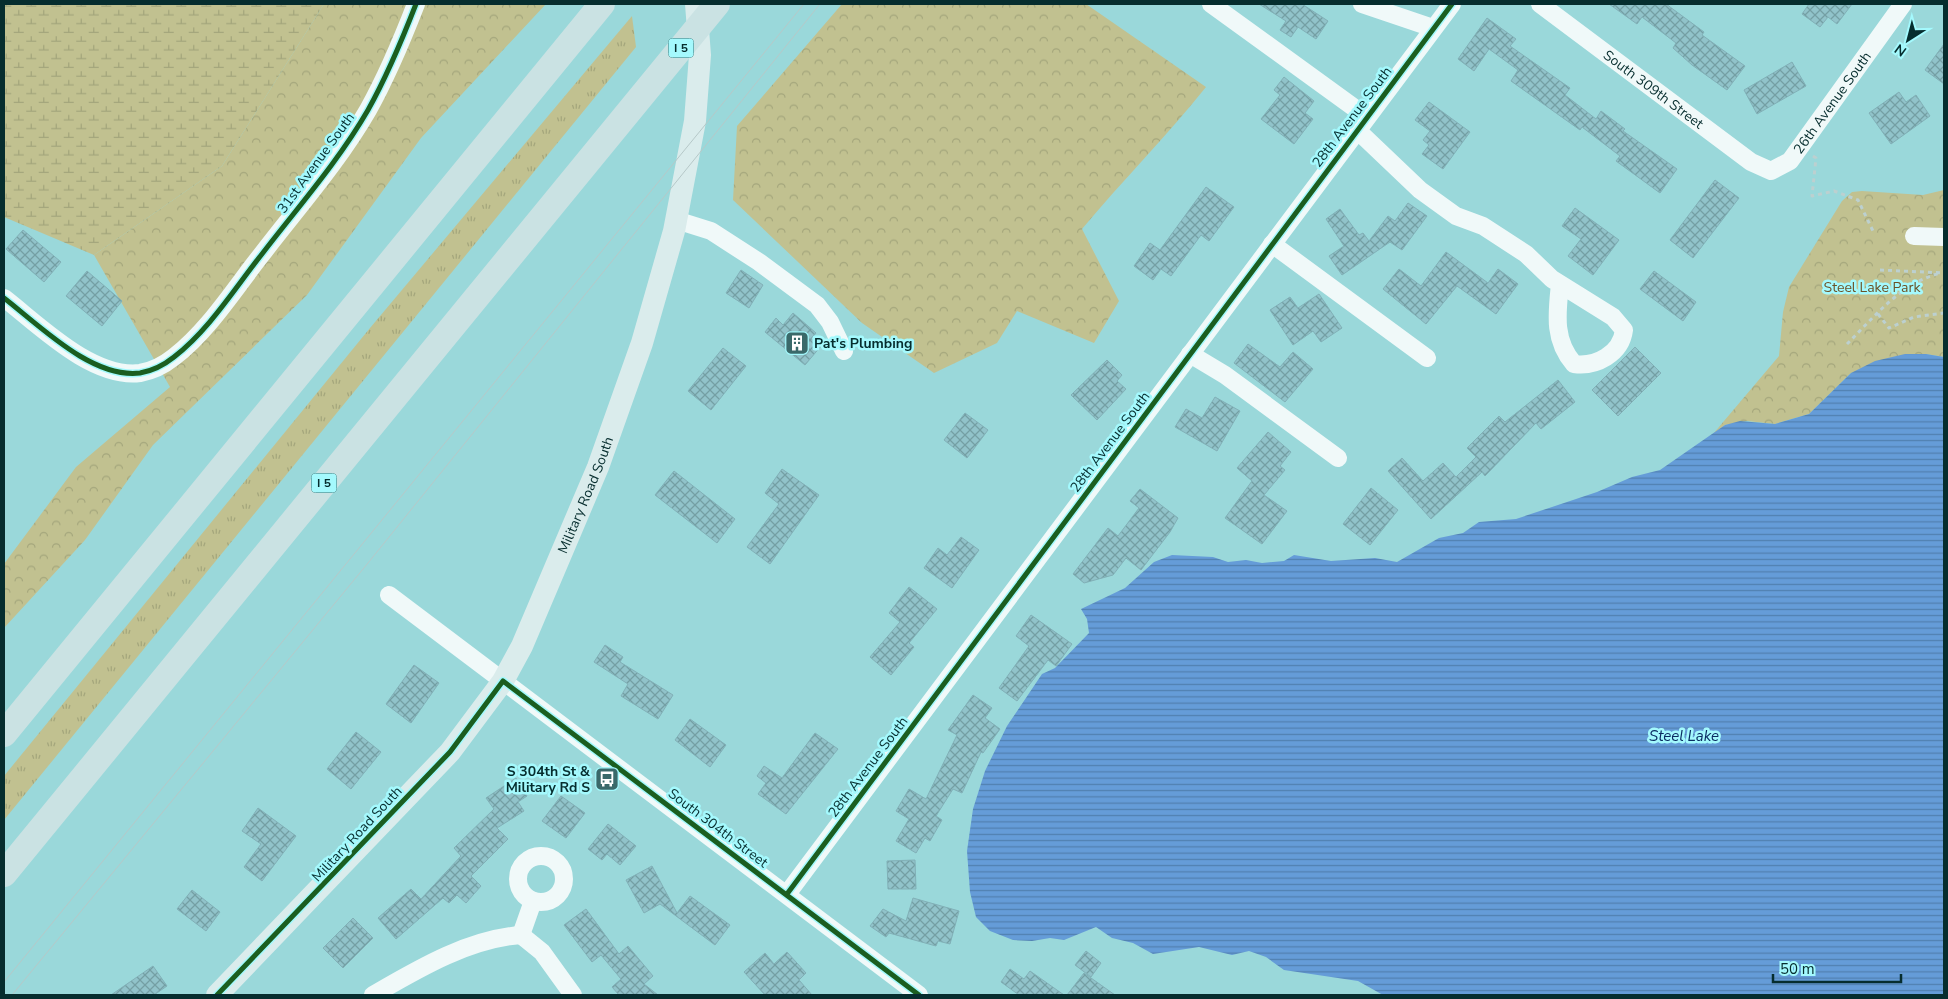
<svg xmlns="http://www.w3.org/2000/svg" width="1948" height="999" font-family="'Nunito Sans',sans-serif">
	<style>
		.grass { fill: url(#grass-tufts) }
		.forest { fill: url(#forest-crowns) }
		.wetland { fill: url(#wetland-marsh) }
		.water { fill: url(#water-rules) }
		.building { fill: url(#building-cross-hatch); stroke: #81b0b7 }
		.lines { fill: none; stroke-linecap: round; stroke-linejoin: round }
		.path { stroke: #bcd0d0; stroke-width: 3; stroke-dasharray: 4 4; stroke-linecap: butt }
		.minor { stroke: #f0f9f9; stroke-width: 18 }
		.major { stroke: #daecec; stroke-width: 22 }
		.highway { stroke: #cae2e3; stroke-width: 26 }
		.tram { stroke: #b6c8c8; stroke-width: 1 }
		.cycleway-casing { stroke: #a4f9fd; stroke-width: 8 }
		.cycleway { stroke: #1b5e20; stroke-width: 5 }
		.labels { text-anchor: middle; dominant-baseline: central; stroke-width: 5; stroke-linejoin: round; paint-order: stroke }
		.shield { fill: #a4f9fd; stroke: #356a6c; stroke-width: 1 }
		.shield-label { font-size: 12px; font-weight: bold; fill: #062d2e }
		.street-label { font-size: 14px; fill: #062d2e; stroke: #a4f9fd }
		.park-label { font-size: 14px; fill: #6b5227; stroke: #a4f9fd }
		.poi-label { font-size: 14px; font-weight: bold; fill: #062d2e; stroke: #a4f9fd; text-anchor: start }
		.water-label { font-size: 15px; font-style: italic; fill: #0a2b61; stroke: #a4f9fd }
	</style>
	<defs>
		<pattern id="grass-tufts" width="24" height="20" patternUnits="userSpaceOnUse" patternTransform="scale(1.25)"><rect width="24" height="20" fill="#c1c190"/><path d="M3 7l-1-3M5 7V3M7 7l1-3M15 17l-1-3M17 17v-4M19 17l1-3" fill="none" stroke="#a4a67c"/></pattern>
		<pattern id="forest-crowns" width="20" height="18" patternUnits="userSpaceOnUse" patternTransform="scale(1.25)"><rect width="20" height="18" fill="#c1c190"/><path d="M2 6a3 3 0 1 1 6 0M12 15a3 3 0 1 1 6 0" fill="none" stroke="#a4a67c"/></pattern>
		<pattern id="wetland-marsh" width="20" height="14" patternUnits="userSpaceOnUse" patternTransform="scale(1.25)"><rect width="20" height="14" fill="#c1c190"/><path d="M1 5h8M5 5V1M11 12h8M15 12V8" fill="none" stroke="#a4a67c"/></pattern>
		<pattern id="water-rules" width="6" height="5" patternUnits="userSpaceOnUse" patternTransform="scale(1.25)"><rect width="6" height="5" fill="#659cd8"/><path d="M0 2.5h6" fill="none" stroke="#5180b0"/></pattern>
		<pattern id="building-cross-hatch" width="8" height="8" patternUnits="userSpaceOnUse" patternTransform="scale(1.25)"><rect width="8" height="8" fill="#91c3ca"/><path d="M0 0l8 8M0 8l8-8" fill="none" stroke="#749fa4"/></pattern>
	</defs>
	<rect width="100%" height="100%" fill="#9ad8da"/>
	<path class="grass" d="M 632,16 L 636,47 L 4,820 L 4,776 L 370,328 Z"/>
	<path class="forest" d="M 324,4 L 546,4 L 421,138 L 307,295 L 153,445 L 85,540 L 4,628 L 4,564 L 76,467 L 170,387 L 94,255 L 222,166 Z
		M 842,4 L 1086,4 L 1206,87 C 1166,137 1122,181 1082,229 L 1119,301 L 1094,343 L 1017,311 L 997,343 L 934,373 L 862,323 L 733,200 L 737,126 Z
		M 1944,190 L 1944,357 L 1926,354 L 1851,373 L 1809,414 L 1775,424 L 1747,421 L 1725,425 L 1713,434 L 1779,356 L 1783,312 L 1789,287 L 1842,201 L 1852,192 L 1862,191 L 1923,195 Z"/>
	<path class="wetland" d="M 4,4 L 324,4 L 222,166 L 94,255 L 4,217 Z"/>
	<path class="water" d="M 1905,354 L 1926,354 L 1944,357 L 1944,995 L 1383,995 L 1358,981 L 1284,970 L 1266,957 L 1249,951 L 1232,955 L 1199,947 L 1153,954 L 1133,943 L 1112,938 L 1096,927 L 1064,940 L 1050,938 L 1032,941 L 1013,940 L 990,931 L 976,917 L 970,892 L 967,851 L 973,809 L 985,771 L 1007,726 L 1042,674 L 1055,668 L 1089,633 L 1087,619 L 1081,609 L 1125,588 L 1154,562 L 1172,555 L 1213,557 L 1228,562 L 1246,560 L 1262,563 L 1284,561 L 1294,555 L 1331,561 L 1375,558 L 1397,562 L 1439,538 L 1463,533 L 1479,522 L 1516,519 L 1597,492 L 1632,477 L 1660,470 L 1725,425 L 1740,421 L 1775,424 L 1809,414 L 1851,373 L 1875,361 Z"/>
	<path class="building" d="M 1259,4 L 1302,4 L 1328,21 L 1316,39 L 1298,27 L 1291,37 L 1280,30 L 1286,21 Z
		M 1609,4 L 1666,4 L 1704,32 L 1702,35 L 1745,66 L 1727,90 L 1692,65 L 1673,48 L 1676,43 L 1642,17 L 1637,24 Z
		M 1809,4 L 1852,4 L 1837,24 L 1828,17 L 1820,27 L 1802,14 Z
		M 1487,18 L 1516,39 L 1510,46 L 1570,88 L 1565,95 L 1596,119 L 1601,111 L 1625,129 L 1623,131 L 1677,169 L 1660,193 L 1616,161 L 1620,156 L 1582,127 L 1580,130 L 1511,81 L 1518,70 L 1489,49 L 1474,71 L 1458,59 Z
		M 1944,44 L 1944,84 L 1925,70 Z
		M 1792,62 L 1806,86 L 1757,114 L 1744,90 Z
		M 1284,77 L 1314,101 L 1305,113 L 1313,119 L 1294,144 L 1261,119 L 1280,95 L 1274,90 Z
		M 1899,92 L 1906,102 L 1916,95 L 1930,116 L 1891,144 L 1869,113 Z
		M 1429,102 L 1470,132 L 1443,169 L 1422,154 L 1429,145 L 1423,140 L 1430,131 L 1415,120 Z
		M 1715,180 L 1739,198 L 1693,258 L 1670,240 Z
		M 1206,187 L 1234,207 L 1209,241 L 1201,235 L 1171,276 L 1161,269 L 1153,280 L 1134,266 L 1150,243 L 1160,250 Z
		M 1408,203 L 1427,216 L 1402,250 L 1390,242 L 1342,275 L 1329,256 L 1344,246 L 1326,219 L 1340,209 L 1359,235 L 1363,233 L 1369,241 L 1388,216 L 1395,221 Z
		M 1575,208 L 1619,240 L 1593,275 L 1568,256 L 1581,239 L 1562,226 Z
		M 23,230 L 61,262 L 44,282 L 6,249 Z
		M 1446,252 L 1488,283 L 1498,269 L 1518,284 L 1496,314 L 1457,286 L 1426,324 L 1383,289 L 1399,269 L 1421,286 Z
		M 741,270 L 763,285 L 749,308 L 726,293 Z
		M 87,271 L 122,301 L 102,326 L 66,296 Z
		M 1654,271 L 1696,302 L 1683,321 L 1640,289 Z
		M 1319,294 L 1342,328 L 1321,342 L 1313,331 L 1293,345 L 1270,310 L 1290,297 L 1298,308 Z
		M 793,313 L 816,333 L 811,339 L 821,346 L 805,365 L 765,332 L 776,318 L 783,325 Z
		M 1248,344 L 1280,367 L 1293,352 L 1313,369 L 1285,402 L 1234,363 Z
		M 1635,347 L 1661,373 L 1618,416 L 1592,390 Z
		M 723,348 L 746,366 L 711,410 L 688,391 Z
		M 1107,360 L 1122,375 L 1117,381 L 1126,389 L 1097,420 L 1071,395 Z
		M 1558,380 L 1575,402 L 1541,429 L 1536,423 L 1485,476 L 1482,472 L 1431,519 L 1388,471 L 1402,458 L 1423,481 L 1443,463 L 1456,477 L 1476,457 L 1467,448 L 1499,416 L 1505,422 Z
		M 1215,397 L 1240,411 L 1217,451 L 1175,427 L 1186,409 L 1202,418 Z
		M 965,413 L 988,430 L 967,458 L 944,440 Z
		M 1268,432 L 1291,452 L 1280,466 L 1285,470 L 1264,495 L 1287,511 L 1262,544 L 1225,518 L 1252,481 L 1237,468 Z
		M 782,469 L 819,495 L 770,564 L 747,547 L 779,504 L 765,493 Z
		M 674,471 L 735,519 L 717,543 L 655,495 Z
		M 1371,488 L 1398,510 L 1370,545 L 1343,524 Z
		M 1140,489 L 1178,518 L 1170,532 L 1141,570 L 1126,558 L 1113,575 L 1084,583 L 1073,574 L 1108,528 L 1118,536 L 1139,508 L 1130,501 Z
		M 961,537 L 979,550 L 952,588 L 924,568 L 938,548 L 947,555 Z
		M 909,587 L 937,609 L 909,643 L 914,647 L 891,675 L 870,657 L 900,622 L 889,613 Z
		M 1031,615 L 1072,644 L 1056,666 L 1048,660 L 1017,701 L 999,688 L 1029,646 L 1016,636 Z
		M 605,645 L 623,657 L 620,662 L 673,695 L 658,719 L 621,696 L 628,684 L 594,662 Z
		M 414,665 L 439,683 L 411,723 L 386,704 Z
		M 973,695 L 992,708 L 985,718 L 1000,729 L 983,753 L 981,752 L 962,793 L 953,789 L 936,816 L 942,820 L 930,841 L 925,838 L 916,853 L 896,841 L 909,819 L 896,811 L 909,789 L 926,799 L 957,735 L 948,730 Z
		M 690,719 L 726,745 L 710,767 L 675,740 Z
		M 356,732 L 381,752 L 351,789 L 327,769 Z
		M 815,733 L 838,749 L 786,814 L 758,794 L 766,783 L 757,776 L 764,766 L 782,778 Z
		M 516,778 L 527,796 L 518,802 L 524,811 L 497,828 L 508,839 L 471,876 L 481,886 L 466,903 L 457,895 L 449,903 L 443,898 L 396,939 L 378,918 L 411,889 L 421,899 L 461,856 L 454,848 L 494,809 L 486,798 Z
		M 561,796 L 585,813 L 566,838 L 542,821 Z
		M 258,808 L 296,836 L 262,881 L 244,867 L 261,844 L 242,831 Z
		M 608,824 L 636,846 L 620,865 L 607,854 L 602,860 L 588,849 Z
		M 915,860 L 916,889 L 888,889 L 887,861 Z
		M 652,866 L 677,913 L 690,896 L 730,925 L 715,945 L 660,904 L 644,913 L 626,880 Z
		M 192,890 L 220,912 L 206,931 L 177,909 Z
		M 913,898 L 959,911 L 950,944 L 938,941 L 936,946 L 889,933 L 886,937 L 870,926 L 883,909 L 906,921 Z
		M 586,909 L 619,954 L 628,946 L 653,976 L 644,984 L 658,995 L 619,995 L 612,987 L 621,979 L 601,955 L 592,962 L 564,925 Z
		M 353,918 L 373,938 L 343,968 L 323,948 Z
		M 1086,951 L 1101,963 L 1091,977 L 1075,965 Z
		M 787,952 L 806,973 L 799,980 L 812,995 L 765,995 L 744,972 L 765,953 L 774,964 Z
		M 153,966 L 167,986 L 154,995 L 111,995 Z
		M 1010,969 L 1024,979 L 1030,971 L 1064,995 L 1019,995 L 1001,982 Z
		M 1084,973 L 1115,995 L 1067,995 Z"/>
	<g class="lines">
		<path class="path" d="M 1813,156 L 1816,158 L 1812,196 L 1834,191 L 1858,200 L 1873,231
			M 1880,270 L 1944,273
			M 1878,314 L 1889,328 L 1914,317 L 1944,313
			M 1847,344 C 1875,316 1902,282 1941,273"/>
		<g class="minor">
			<path d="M 1211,4 L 1367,117"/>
			<path d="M 1362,4 L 1433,28"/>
			<path id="s1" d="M 1540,4 L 1751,162 L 1771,171 L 1790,161 L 1903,4"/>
			<path d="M 1357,130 L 1420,190 L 1456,216 L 1483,226 L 1526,254 L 1552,279 L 1613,317 L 1624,330 C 1621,354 1596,367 1574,364 C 1553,340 1557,313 1560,284"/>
			<path d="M 676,220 L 711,231 L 759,262 L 817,305 L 830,322 L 844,351"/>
			<path d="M 1914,236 L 1944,237"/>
			<path d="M 1272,244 L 1427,358"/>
			<path d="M 4,298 C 39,325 92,379 140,373 C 152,371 164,365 174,357 C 209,330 235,288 262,254 C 298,207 338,162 368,110 C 387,76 402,40 416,4"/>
			<path d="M 1190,354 L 1225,375 L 1338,458"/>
			<path d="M 389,595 L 919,995"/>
			<circle cx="541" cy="879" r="23"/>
			<path d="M 787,894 L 1452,4"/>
			<path d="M 521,935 L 542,952 L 573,995"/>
			<path d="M 521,935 L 533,901"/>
			<path d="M 373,995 C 418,969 468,939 521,935"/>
		</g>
		<path class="major" id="s2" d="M 217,995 L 450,752 L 503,681 L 522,646 L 598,467 L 642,343 L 674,231 L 695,121 L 700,55 L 696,4"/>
		<path class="highway" d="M 4,734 L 602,4
			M 4,874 L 717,4"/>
		<path class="tram" d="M 4,982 L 804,4
			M 12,995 L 368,563 L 820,4"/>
		<g class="cycleway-casing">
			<path id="cycleway" d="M 4,298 C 39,325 92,379 140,373 C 152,371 164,365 174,357 C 209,330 235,288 262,254 C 298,207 338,162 368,110 C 387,76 402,40 416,4
				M 787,894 L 1452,4
				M 217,995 L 450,752 L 503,681 L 919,995"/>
		</g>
		<use href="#cycleway" class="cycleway"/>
	</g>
	<defs>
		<g id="building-square" transform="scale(1.25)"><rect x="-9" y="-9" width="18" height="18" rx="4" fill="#3a696a" stroke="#a4f9fd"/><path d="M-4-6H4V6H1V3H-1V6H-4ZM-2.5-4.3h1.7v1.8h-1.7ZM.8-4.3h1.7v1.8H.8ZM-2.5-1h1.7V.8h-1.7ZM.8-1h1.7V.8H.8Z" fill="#fff"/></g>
		<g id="bus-square" transform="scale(1.25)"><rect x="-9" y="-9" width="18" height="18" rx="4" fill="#3a696a" stroke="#a4f9fd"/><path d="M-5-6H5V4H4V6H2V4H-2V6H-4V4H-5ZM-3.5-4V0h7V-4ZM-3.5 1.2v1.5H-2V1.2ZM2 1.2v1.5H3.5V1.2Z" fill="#fff"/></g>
	</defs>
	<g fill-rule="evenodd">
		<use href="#building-square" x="797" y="343"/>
		<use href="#bus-square" x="607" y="779"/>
	</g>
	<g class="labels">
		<g class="shield">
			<rect x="668.5" y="38.5" width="25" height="19" rx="4"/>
			<rect x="311.5" y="473.5" width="25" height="19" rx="4"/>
		</g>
		<g class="shield-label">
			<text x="681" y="48">I 5</text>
			<text x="324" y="483">I 5</text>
		</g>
		<g class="street-label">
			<text stroke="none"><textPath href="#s1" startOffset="142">South 309th Street</textPath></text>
			<text stroke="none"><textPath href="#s1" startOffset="379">26th Avenue South</textPath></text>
			<text transform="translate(1352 117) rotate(-53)">28th Avenue South</text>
			<text transform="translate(316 163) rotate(-54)">31st Avenue South</text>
			<text transform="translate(1110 442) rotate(-53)">28th Avenue South</text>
			<text stroke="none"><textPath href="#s2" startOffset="629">Military Road South</textPath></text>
			<text transform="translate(868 767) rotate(-53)">28th Avenue South</text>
			<text transform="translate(718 828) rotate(37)">South 304th Street</text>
			<text transform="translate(357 834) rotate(-47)">Military Road South</text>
		</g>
		<g class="park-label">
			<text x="1872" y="287">Steel Lake Park</text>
		</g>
		<g class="poi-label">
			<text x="814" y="343">Pat's Plumbing</text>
			<text x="590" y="771" text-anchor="end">S 304th St &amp;<tspan x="590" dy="16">Military Rd S</tspan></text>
		</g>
		<g class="water-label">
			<text x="1684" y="736">Steel Lake</text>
		</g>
	</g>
	<rect width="1948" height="999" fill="none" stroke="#062d2e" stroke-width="10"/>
	<g transform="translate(1908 40) rotate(216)" stroke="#a4f9fd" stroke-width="4" paint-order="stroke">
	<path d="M0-4L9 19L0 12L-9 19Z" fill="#062d2e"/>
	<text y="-8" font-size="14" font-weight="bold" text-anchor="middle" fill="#062d2e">N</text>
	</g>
	<path d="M1773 974v8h128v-8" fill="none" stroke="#062d2e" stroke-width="2.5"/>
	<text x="1780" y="974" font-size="15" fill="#062d2e" stroke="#a4f9fd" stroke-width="4" paint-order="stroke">50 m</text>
</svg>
